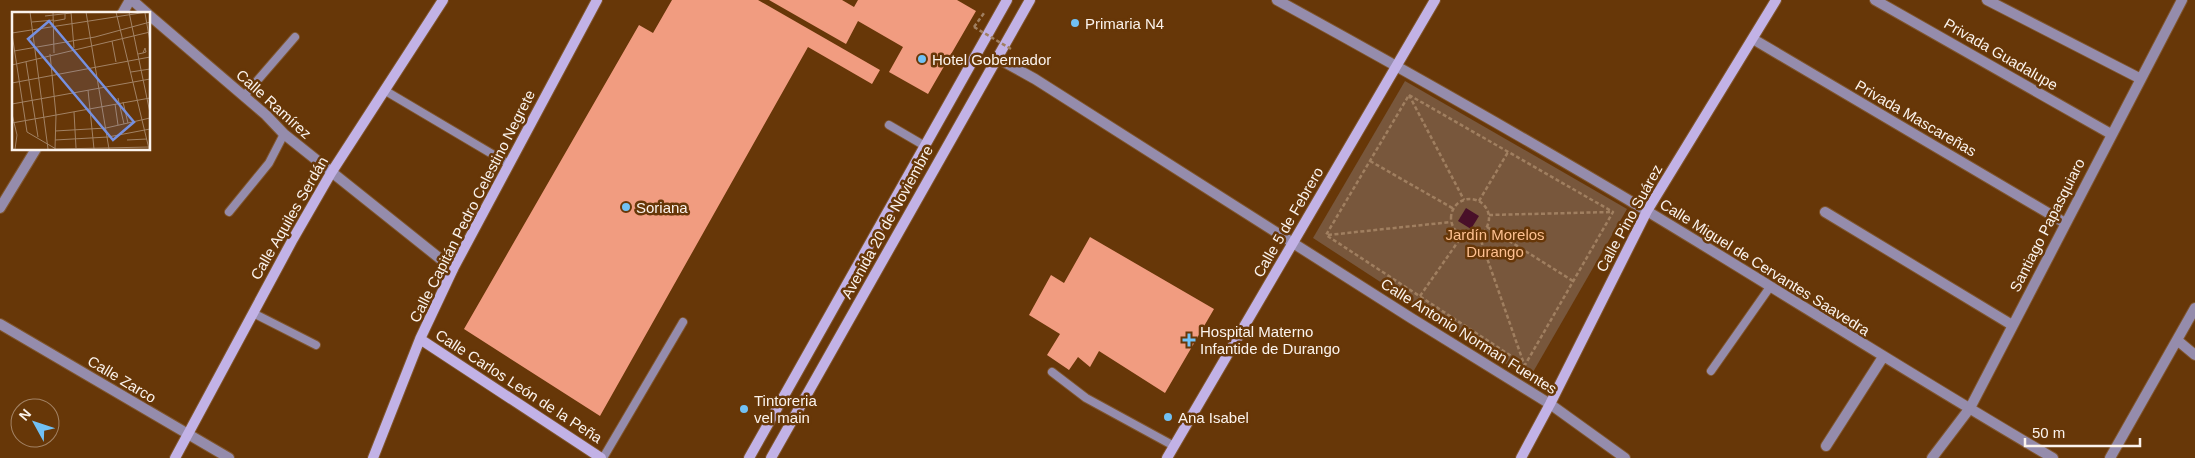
<svg xmlns="http://www.w3.org/2000/svg" width="2195" height="458" font-family="Helvetica,sans-serif">
	<style>
		.green { fill: #78573c }
		.water { fill: #491029 }
		.building { fill: #f19c80 }
		.lines { fill: none; stroke-linecap: round; stroke-linejoin: round }
		.lane-casing { stroke: #7f552d; stroke-width: 10 }
		.street-casing { stroke: #7f552d; stroke-width: 12 }
		.secondary-casing { stroke: #7f552d; stroke-width: 12 }
		.path { stroke: #a07f60; stroke-width: 2.5; stroke-dasharray: 4 2.5; stroke-linecap: butt }
		.lane { stroke: #958cac; stroke-width: 8 }
		.street { stroke: #958cac; stroke-width: 10 }
		.secondary { stroke: #c2b2e6; stroke-width: 10 }
		.path-bridge { stroke: #a07f60; stroke-width: 2.5; stroke-dasharray: 4 2.5; stroke-linecap: butt }
		.poi-dot { fill: #71c1f5; stroke: #673708; stroke-width: 2 }
		.labels { text-anchor: middle; dominant-baseline: central; stroke-width: 5; stroke-linejoin: round; paint-order: stroke }
		.poi-label { font-size: 15px; fill: #fbf3ed; stroke: #673708; text-anchor: start }
		.street-label { font-size: 15px; fill: #fbf3ed; stroke: #673708 }
		.park-label { font-size: 15px; fill: #fec090; stroke: #673708 }
		.inset-road { fill: none; stroke: #a28264; stroke-width: 1 }
		.view { fill: #7690e0; fill-opacity: 0.15; stroke: #7690e0; stroke-width: 2.5 }
		.inset-edge { fill: none; stroke: #fbf3ed; stroke-width: 2.5 }
	</style>
	<rect width="100%" height="100%" fill="#673708"/>
	<path class="green" d="M 1405,81 L 1627,209 L 1529,379 L 1313,238 Z"/>
	<path class="water" d="M 1466,208 L 1479,216 L 1471,229 L 1458,221 Z"/>
	<path class="building" d="M 672,0 L 758,0 L 880,70 L 872,84 L 808,47 L 600,416 L 464,329 L 639,25 L 653,33 Z
		M 769,0 L 842,0 L 854,7 L 858,0 L 957,0 L 976,11 L 928,94 L 889,72 L 903,47 L 858,21 L 846,44 Z
		M 1090,237 L 1214,309 L 1165,393 L 1099,351 L 1090,367 L 1078,357 L 1069,370 L 1047,355 L 1060,334 L 1029,315 L 1051,275 L 1064,283 Z"/>
	<g class="lines">
		<g class="lane-casing">
			<path id="lane" d="M 384,90 L 509,164
				M 244,96 L 295,37
				M 889,125 L 925,146
				M 229,212 L 269,163 L 284,134
				M 253,313 L 316,345
				M 1711,371 L 1770,287
				M 1052,372 L 1086,398 L 1174,446
				M 603,458 L 683,322"/>
		</g>
		<g class="street-casing">
			<path id="street" d="M 132,0 L 148,14
				M 1277,0 C 1401,68 1525,138 1647,211 C 1783,293 1916,378 2053,458
				M 1875,0 L 2111,134
				M 1987,0 L 2141,79
				M 122,14 L 130,0
				M 149,15 L 266,115 L 284,134 L 453,269
				M 1753,39 L 2065,223
				M 997,58 L 1035,79 L 1411,318 L 1550,404 L 1625,458
				M 0,208 L 36,149
				M 1825,212 L 2012,325
				M 0,324 L 229,458
				M 2177,340 L 2195,355
				M 1826,446 L 1883,357
				M 1932,458 L 1970,408 L 2182,0
				M 2110,458 L 2195,308"/>
		</g>
		<g class="secondary-casing">
			<path id="secondary" d="M 420,339 L 601,458
				M 175,458 L 293,239 L 331,173 L 443,0
				M 373,458 L 420,339 L 453,269 L 597,0
				M 749,458 L 1007,0
				M 771,458 L 1030,0
				M 1167,458 L 1435,0
				M 1521,458 L 1550,404 L 1647,211 L 1776,0"/>
		</g>
		<path class="path" d="M 974,27 L 984,13
			M 1409,95 L 1613,212 L 1525,365 L 1326,235 Z
			M 1409,95 L 1464,200
			M 1370,161 L 1454,209
			M1451 218a19 19 0 1 1 38 0a19 19 0 1 1-38 0Z
			M 1479,201 L 1508,152
			M 1489,215 L 1612,212
			M 1487,227 L 1573,281
			M 1328,235 L 1451,222
			M 1479,235 L 1524,364
			M 1420,296 L 1462,236"/>
		<use href="#lane" class="lane"/>
		<use href="#street" class="street"/>
		<use href="#secondary" class="secondary"/>
		<path class="path-bridge" d="M 974,27 L 1011,49"/>
	</g>
	<g class="poi-dot">
		<circle cx="1075" cy="23" r="5"/>
		<circle cx="922" cy="59" r="5"/>
		<circle cx="626" cy="207" r="5"/>
		<path d="M1186.5 332.5h5v5h5v5h-5v5h-5v-5h-5v-5h5z"/>
		<circle cx="744" cy="409" r="5"/>
		<circle cx="1168" cy="417" r="5"/>
	</g>
	<g class="labels">
		<g class="poi-label">
			<text x="1085" y="23">Primaria N4</text>
			<text x="932" y="59">Hotel Gobernador</text>
			<text x="636" y="207">Soriana</text>
			<text x="1200" y="331">Hospital Materno<tspan x="1200" dy="17">Infantide de Durango</tspan></text>
			<text x="754" y="400">Tintoreria<tspan x="754" dy="17">vel main</tspan></text>
			<text x="1178" y="417">Ana Isabel</text>
		</g>
		<g class="street-label">
			<text transform="translate(2001 54) rotate(30)">Privada Guadalupe</text>
			<text transform="translate(274 104) rotate(42)">Calle Ramírez</text>
			<text transform="translate(1916 118) rotate(30)">Privada Mascareñas</text>
			<text transform="translate(472 206) rotate(-63)">Calle Capitán Pedro Celestino Negrete</text>
			<text transform="translate(289 218) rotate(-60)">Calle Aquiles Serdán</text>
			<text transform="translate(1629 218) rotate(-61)">Calle Pino Suárez</text>
			<text transform="translate(887 222) rotate(-61)">Avenida 20 de Noviembre</text>
			<text transform="translate(1288 222) rotate(-60)">Calle 5 de Febrero</text>
			<text transform="translate(2047 225) rotate(-63)">Santiago Papasquiaro</text>
			<text transform="translate(1765 267) rotate(32)">Calle Miguel de Cervantes Saavedra</text>
			<text transform="translate(1469 336) rotate(32)">Calle Antonio Norman Fuentes</text>
			<text transform="translate(122 379) rotate(31)">Calle Zarco</text>
			<text transform="translate(519 386) rotate(33)">Calle Carlos León de la Peña</text>
		</g>
		<g class="park-label">
			<text x="1495" y="234">Jardín Morelos<tspan x="1495" dy="17">Durango</tspan></text>
		</g>
	</g>
	<g transform="translate(12 12)">
		<rect width="138" height="138" fill="#673708"/>
		<path class="inset-road" d="M 18,0 L 36,137M 41,0 L 42,41M 59,0 L 62,36M 74,0 L 97,137M 104,0 L 137,137M 117,0 L 138,101M 133,1 L 138,30M 33,4 L 59,1M 42,9 L 53,7 L 53,2M 20,10 L 42,8M 0,21 L 135,0M 0,22 L 15,120 L 44,137 L 138,135M 100,29 L 104,50M 2,39 L 83,25 L 138,10M 38,42 L 44,103 L 43,137M 126,42 L 131,41 L 134,40 L 133,36 L 131,41M 14,50 L 26,125M 0,53 L 138,20M 119,60 L 138,57M 0,71 L 138,45M 76,78 L 82,137M 106,86 L 112,112M 111,90 L 116,111M 0,92 L 138,67M 103,92 L 106,113M 62,100 L 64,136M 0,102 L 5,123 L 3,137M 0,111 L 138,86M 43,119 L 94,116 L 138,106M 43,128 L 96,125 L 138,117M 115,128 L 135,127"/>
		<path class="view" d="M 37,9 L 122,110 L 101,128 L 16,27 Z"/>
		<rect width="138" height="138" class="inset-edge"/>
	</g>
	<g transform="translate(35 423) rotate(310)"><circle r="24" fill="#673708" stroke="#a28264"/>
	<path d="M0-4L9 19L0 12L-9 19Z" fill="#71c1f5"/>
	<text y="-8" font-size="14" font-weight="bold" text-anchor="middle" fill="#fbf3ed">N</text>
	</g>
	<path d="M2025 438v8h115v-8" fill="none" stroke="#fbf3ed" stroke-width="2.5"/>
	<text x="2032" y="438" font-size="15" fill="#fbf3ed" stroke="#673708" stroke-width="4" paint-order="stroke">50 m</text>
</svg>
